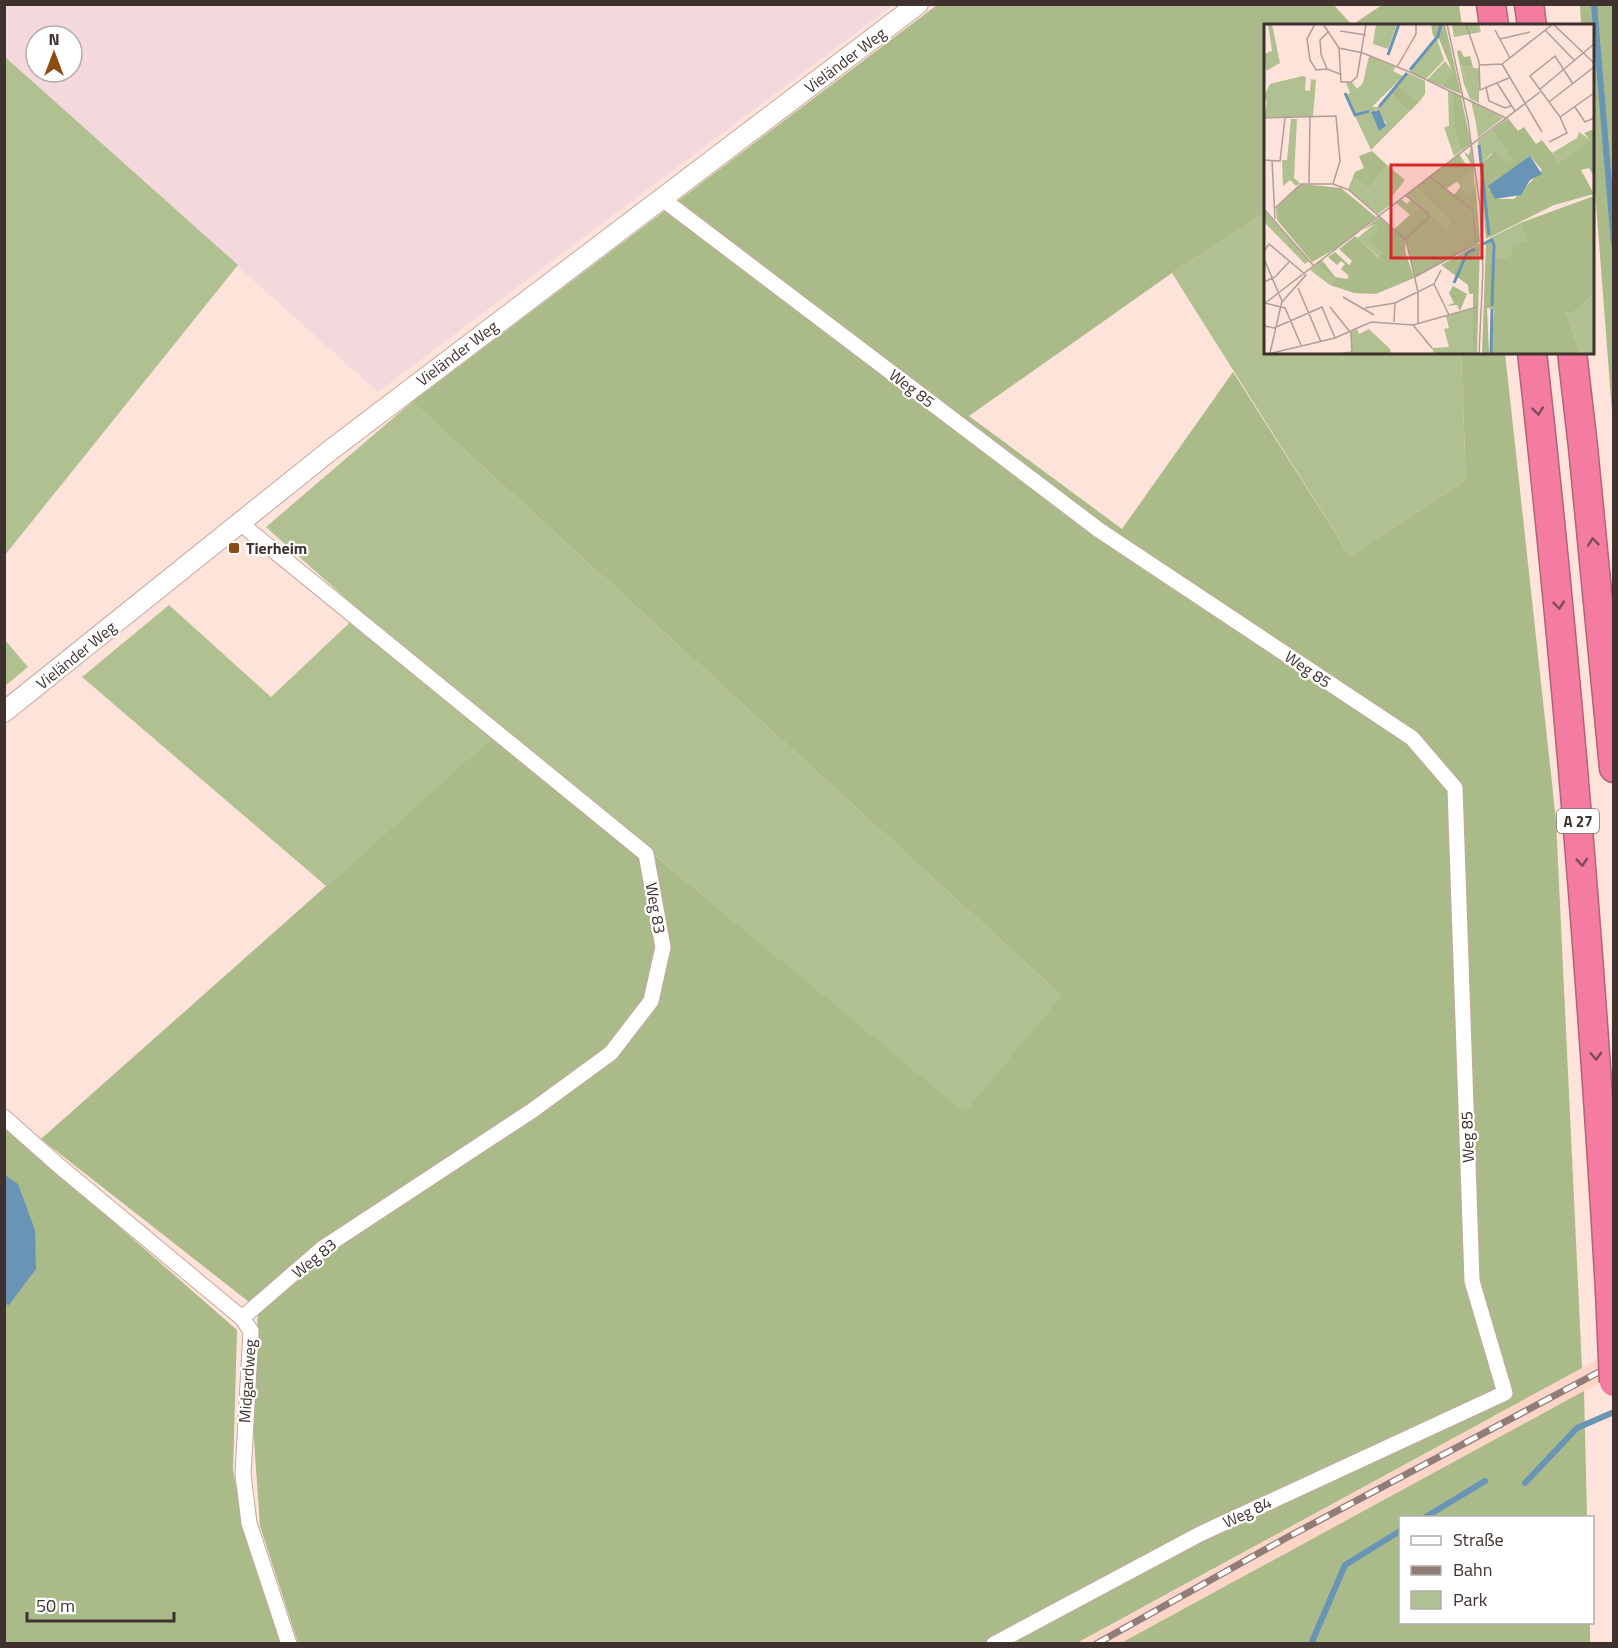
<svg xmlns="http://www.w3.org/2000/svg" width="1618" height="1648" font-family="'Titillium Web',sans-serif">
	<style>
		.built { fill: #fdd5c6 }
		.industrial { fill: #f3d8dc; fill-rule: evenodd }
		.green { fill: #b0c090 }
		.forest { fill: #aaba89 }
		.water { fill: #6894b6 }
		.lines { fill: none; stroke-linecap: round; stroke-linejoin: round }
		.stream { stroke: #6894b6; stroke-width: 6 }
		.minor-casing { stroke: #c7a89c; stroke-width: 17 }
		.tertiary-casing { stroke: #c7a89c; stroke-width: 22 }
		.motorway-casing { stroke: #b46278; stroke-width: 31 }
		.minor { stroke: #fff; stroke-width: 15 }
		.tertiary { stroke: #fff; stroke-width: 20 }
		.motorway { stroke: #f37ca0; stroke-width: 28 }
		.rail-casing { stroke: #907d77; stroke-width: 7 }
		.rail { stroke: #fff; stroke-width: 4.5; stroke-dasharray: 14; stroke-linecap: butt }
		.motorway-bridge-casing { stroke: #b46278; stroke-width: 31; stroke-linecap: butt }
		.motorway-bridge { stroke: #f37ca0; stroke-width: 28 }
		.oneway { stroke: #7e4c56 }
		.poi-dot { fill: #8b4c12; stroke: #fff; stroke-width: 2 }
		.labels { text-anchor: middle; dominant-baseline: central; stroke-width: 4.5; stroke-linejoin: round; paint-order: stroke }
		.shield { fill: #fff; stroke: #79706d; stroke-width: 1.5 }
		.shield-label { font-size: 15px; font-weight: bold; fill: #3f322e }
		.street-label { font-size: 16px; fill: #3f322e; stroke: #fff }
		.poi-label { font-size: 16px; font-weight: bold; fill: #3f322e; stroke: #fff; text-anchor: start }
		.inset-river { fill: none; stroke: #6894b6; stroke-width: 3 }
		.inset-road { fill: none; stroke: #b29c95; stroke-width: 1.5 }
		.view { fill: #d62828; fill-opacity: 0.15; stroke: #d62828; stroke-width: 3 }
		.inset-edge { fill: none; stroke: #3f322e; stroke-width: 3 }
	</style>
	<rect width="100%" height="100%" fill="#fee3da"/>
	<path class="built" d="M 1613,1351 L 1613,1376 L 1121,1643 L 1077,1644 Z"/>
	<path class="industrial" d="M 5,5 L 893,5 L 378,392 L 5,57 ZM 36,36 L 72,36 L 72,72 L 36,72 Z"/>
	<path class="green" d="M 5,57 L 238,265 L 5,555 Z
		M 1265,213 L 1266,352 L 1461,353 L 1466,480 L 1350,556 L 1172,273 Z
		M 412,402 L 1061,995 L 965,1114 L 504,729 L 326,886 L 82,677 L 169,605 L 271,697 L 361,612 L 266,527 Z
		M 5,640 L 28,667 L 5,686 L 4,686 Z"/>
	<path class="forest" d="M 937,5 L 1334,5 L 1352,25 L 1382,5 L 1459,5 L 1462,25 L 1266,26 L 1265,213 L 1172,273 L 969,416 L 1122,529 L 1233,372 L 1350,556 L 1466,480 L 1461,353 L 1505,353 L 1556,820 L 1582,1368 L 1077,1643 L 298,1643 L 260,1526 L 253,1425 L 258,1309 L 41,1139 L 503,729 L 965,1113 L 1061,995 L 412,402 Z
		M 1580,5 L 1613,5 L 1613,425 L 1593,164 L 1592,26 L 1581,25 Z
		M 4,1126 L 237,1330 L 233,1470 L 244,1529 L 280,1643 L 5,1643 Z
		M 1584,1391 L 1587,1517 L 1400,1518 L 1400,1622 L 1590,1623 L 1590,1643 L 1121,1643 Z"/>
	<path class="water" d="M 5,1175 L 18,1184 L 35,1230 L 36,1269 L 9,1305 L 4,1304 Z"/>
	<g class="lines">
		<path class="stream" d="M 1594,4 L 1614,244
			M 1525,1483 L 1577,1428 L 1614,1412
			M 1424,1518 L 1485,1481
			M 1311,1644 L 1345,1565 L 1400,1531"/>
		<g class="minor-casing">
			<path id="minor" d="M 661,198 L 1099,530 L 1412,738 L 1455,788 L 1472,1281 L 1505,1393 L 1200,1534 L 994,1644
				M 240,523 L 646,854 L 663,947 L 651,1001 L 611,1053 L 533,1110 L 323,1248 L 242,1318
				M 4,1117 L 58,1165 L 242,1318 L 251,1331 L 243,1474 L 249,1523 L 289,1644"/>
		</g>
		<g class="tertiary-casing">
			<path id="tertiary" d="M 4,712 L 332,449 L 918,4"/>
		</g>
		<g class="motorway-casing">
			<path id="motorway" d="M 1491,4 L 1494,26
				M 1529,4 L 1532,26
				M 1532,352 C 1567,665 1592,977 1610,1291
				M 1572,352 L 1583,447 L 1614,768"/>
		</g>
		<use href="#minor" class="minor"/>
		<use href="#tertiary" class="tertiary"/>
		<use href="#motorway" class="motorway"/>
		<g class="rail-casing">
			<path id="rail" d="M 1096,1644 L 1286,1538 L 1614,1364"/>
		</g>
		<use href="#rail" class="rail"/>
		<g class="motorway-bridge-casing">
			<path id="motorway-bridge" d="M 1610,1291 L 1614,1382"/>
		</g>
		<use href="#motorway-bridge" class="motorway-bridge"/>
	</g>
	<defs><path id="oneway-chevron" d="M-2-3.5L2.5 0L-2 3.5" fill="none" stroke-width="1.6" stroke-linecap="round" stroke-linejoin="round" transform="scale(1.5)"/></defs>
	<g class="oneway">
		<use href="#oneway-chevron" transform="translate(1538 411) rotate(84)"/>
		<use href="#oneway-chevron" transform="translate(1593 542) rotate(-96)"/>
		<use href="#oneway-chevron" transform="translate(1559 605) rotate(84)"/>
		<use href="#oneway-chevron" transform="translate(1582 862) rotate(86)"/>
		<use href="#oneway-chevron" transform="translate(1596 1056) rotate(87)"/>
	</g>
	<rect class="poi-dot" x="228" y="542" width="12" height="12" rx="3"/>
	<g class="labels">
		<rect class="shield" x="1557" y="809" width="42" height="24" rx="4.5"/>
		<g class="shield-label">
			<text x="1578" y="821">A 27</text>
		</g>
		<g class="street-label">
			<text transform="translate(845 60) rotate(-37)">Vieländer Weg</text>
			<text transform="translate(457 353) rotate(-37)">Vieländer Weg</text>
			<text transform="translate(912 388) rotate(37)">Weg 85</text>
			<text transform="translate(76 655) rotate(-39)">Vieländer Weg</text>
			<text transform="translate(1308 669) rotate(34)">Weg 85</text>
			<text transform="translate(656 908) rotate(80)">Weg 83</text>
			<text transform="translate(1467 1137) rotate(-92)">Weg 85</text>
			<text transform="translate(314 1258) rotate(-39)">Weg 83</text>
			<text transform="translate(247 1381) rotate(-86)">Midgardweg</text>
			<text transform="translate(1247 1512) rotate(-25)">Weg 84</text>
		</g>
		<g class="poi-label">
			<text x="246" y="548">Tierheim</text>
		</g>
	</g>
	<g transform="translate(1264 24)">
		<rect width="330" height="330" fill="#fee3da"/>
		<path d="M 4,0 L 8,0 L 16,39 L 2,47 L 0,30 L 8,27 ZM 112,0 L 133,0 L 124,25 L 109,20 ZM 215,0 L 217,8 L 190,13 L 188,1 ZM 173,15 L 180,36 L 162,55 L 146,48 ZM 105,32 L 131,43 L 129,47 L 139,52 L 108,83 L 115,83 L 127,69 L 145,88 L 107,126 L 91,92 L 107,84 L 90,90 L 82,71 L 86,69 L 82,59 L 88,58 L 93,65 L 99,59 ZM 112,85 L 122,99 L 115,107 L 108,91 ZM 181,37 L 190,49 L 178,62 L 163,56 ZM 197,40 L 215,45 L 215,79 L 206,75 ZM 144,49 L 161,57 L 161,70 L 155,78 L 134,61 ZM 38,52 L 42,53 L 41,66 L 46,67 L 47,55 L 52,56 L 49,92 L 0,94 L 3,78 L 0,72 L 6,60 ZM 184,67 L 190,69 L 190,103 L 197,127 L 190,132 L 180,103 L 185,102 ZM 207,77 L 239,94 L 214,114 L 212,99 ZM 27,95 L 33,95 L 30,154 L 36,159 L 32,162 L 26,156 L 19,162 L 18,136 L 23,136 ZM 228,106 L 251,136 L 243,142 L 227,130 L 216,140 L 214,117 ZM 315,108 L 328,117 L 295,138 L 288,129 L 313,114 ZM 123,141 L 141,156 L 126,175 L 129,179 L 114,190 L 84,165 L 89,153 L 105,165 ZM 210,146 L 210,168 L 203,173 L 193,157 ZM 151,164 L 187,197 L 182,204 L 156,182 L 146,191 L 132,179 L 137,175 L 143,180 L 147,176 L 142,171 ZM 0,186 L 45,237 L 41,240 L 0,198 ZM 256,199 L 263,217 L 248,231 L 229,236 L 228,213 ZM 111,200 L 116,204 L 119,229 L 115,233 L 93,214 ZM 53,240 L 71,256 L 66,261 L 46,246 ZM 330,269 L 330,329 L 316,330 L 302,288 L 310,288 ZM 212,284 L 209,330 L 170,330 L 168,324 L 185,323 L 180,305 L 185,304 L 182,292 ZM 93,305 L 95,310 L 105,305 L 126,325 L 127,330 L 70,330 L 88,327 L 87,308 Z" fill="#b0c090" fill-rule="evenodd"/>
		<path d="M 167,0 L 181,0 L 197,70 L 178,62 L 189,49 L 175,15 L 169,12 ZM 196,26 L 200,33 L 206,32 L 209,43 L 197,41 L 206,75 L 200,60 L 193,27 ZM 134,61 L 155,78 L 145,88 L 127,69 ZM 190,69 L 197,73 L 207,120 L 197,127 L 190,103 ZM 244,94 L 254,107 L 260,103 L 272,120 L 278,116 L 295,138 L 327,117 L 320,109 L 330,105 L 330,153 L 325,144 L 317,146 L 330,170 L 290,181 L 222,215 L 216,140 L 231,128 L 243,141 L 250,136 L 228,106 ZM 266,132 L 278,146 L 250,175 L 232,175 ZM 207,122 L 210,146 L 182,165 L 190,171 L 197,162 L 204,172 L 210,168 L 211,154 L 216,218 L 151,254 L 142,215 L 141,227 L 150,254 L 112,270 L 90,269 L 66,261 L 71,256 L 53,240 L 58,236 L 71,253 L 83,255 L 85,252 L 77,245 L 81,240 L 77,237 L 73,241 L 64,233 L 71,228 L 85,241 L 88,237 L 75,225 L 91,212 L 114,233 L 119,229 L 105,216 L 115,204 L 111,200 L 99,206 L 115,193 L 129,206 L 156,182 L 182,204 L 187,197 L 151,164 L 195,130 L 203,142 L 207,140 L 200,128 L 205,131 ZM 108,127 L 123,141 L 105,165 L 89,153 L 91,148 L 100,144 L 95,132 ZM 37,160 L 77,164 L 112,193 L 73,224 L 48,238 L 13,196 L 12,184 ZM 330,172 L 330,269 L 310,288 L 302,288 L 316,330 L 227,330 L 230,285 L 223,284 L 225,330 L 218,330 L 222,217 L 228,213 L 229,236 L 248,231 L 247,223 L 263,217 L 256,199 ZM 216,219 L 213,330 L 209,330 L 209,270 L 205,270 L 204,261 L 177,241 ZM 189,262 L 203,270 L 196,287 L 193,281 L 182,282 L 190,279 L 185,269 Z" fill="#aaba89" fill-rule="evenodd"/>
		<path d="M 115,86 L 122,102 L 115,107 L 107,88 ZM 266,132 L 278,150 L 266,156 L 257,171 L 231,175 L 224,162 Z" fill="#6894b6"/>
		<path class="inset-river" d="M 124,31 L 135,0M 146,46 L 174,12 L 177,0M 81,69 L 91,91 L 105,87M 115,83 L 143,49M 215,121 L 225,211M 219,220 L 228,216 L 230,221 L 228,282M 190,259 L 203,229 L 211,225M 227,330 L 228,285"/>
		<path class="inset-road" d="M 51,0 L 43,15 L 46,36 L 52,46 L 63,45M 59,0 L 75,24 L 99,29 L 148,49 L 242,94M 183,0 L 204,97 L 216,182 L 219,245 L 215,330M 202,0 L 215,38 L 216,66 L 245,54M 289,0 L 330,39M 231,6 L 246,34M 281,6 L 311,37M 65,7 L 56,16 L 57,30 L 63,45 L 76,50M 76,7 L 102,11M 236,15 L 266,8M 75,24 L 77,58 L 87,58 L 93,53 L 102,0M 238,40 L 278,108M 216,41 L 238,40 L 289,0M 133,43 L 152,10 L 152,0M 233,59 L 251,87M 309,60 L 291,32 L 266,52 L 296,93 L 330,69M 222,63 L 225,77 L 241,84 L 247,82M 275,66 L 330,20M 285,78 L 330,43M 311,83 L 321,98 L 330,94M 0,94 L 72,92 L 76,137 L 69,160M 285,118 L 303,109 L 296,93M 0,136 L 16,137 L 21,94M 8,136 L 11,195M 45,159 L 46,93M 141,171 L 164,189 L 165,194 L 141,215M 11,184 L 37,160 L 69,160 L 85,166 L 142,216 L 154,268 L 154,300M 0,185 L 49,241M 0,227 L 5,220 L 42,251 L 18,278M 0,235 L 18,277 L 6,329M 150,253 L 212,220 L 209,186 L 165,152M 0,258 L 11,253 L 25,238M 170,260 L 185,291M 34,264 L 57,318M 79,273 L 110,291M 1,279 L 21,284 L 37,321M 0,280 L 276,68M 66,283 L 86,308M 101,284 L 131,279 L 170,260 L 177,246M 130,298 L 131,279M 149,301 L 168,324M 0,302 L 10,304 L 58,283 L 71,314M 87,308 L 88,330M 4,330 L 71,314 L 107,298 L 149,301 L 213,283"/>
		<path class="view" d="M 127,141 L 218,141 L 218,234 L 127,234 Z"/>
		<rect width="330" height="330" class="inset-edge"/>
	</g>
	<rect width="1618" height="1648" fill="none" stroke="#3f322e" stroke-width="12"/>
	<rect x="1399" y="1516" width="195" height="108" fill="#ffffff" stroke="#b2adab" stroke-width="1.5"/>
	<rect x="1411" y="1536" width="30" height="9" fill="#ffffff" stroke="#b2adab" stroke-width="1.5"/>
	<text x="1453" y="1546" font-size="18" fill="#3f322e">Straße</text>
	<rect x="1411" y="1566" width="30" height="9" fill="#907d77" stroke="#b2adab" stroke-width="1.5"/>
	<text x="1453" y="1576" font-size="18" fill="#3f322e">Bahn</text>
	<rect x="1411" y="1591" width="30" height="18" fill="#b0c090" stroke="#b2adab" stroke-width="1.5"/>
	<text x="1453" y="1606" font-size="18" fill="#3f322e">Park</text>
	<g transform="translate(54 54)"><circle r="28" fill="#ffffff" stroke="#b2adab" stroke-width="1.5"/>
	<path d="M0-4.5L10 22L0 15L-10 22Z" fill="#8b4c12"/>
	<text y="-9" font-size="16" font-weight="bold" text-anchor="middle" fill="#3f322e">N</text>
	</g>
	<path d="M27 1612v9h147v-9" fill="none" stroke="#3f322e" stroke-width="3"/>
	<text x="36" y="1612" font-size="18" fill="#3f322e" stroke="#ffffff" stroke-width="4.5" paint-order="stroke">50 m</text>
</svg>
